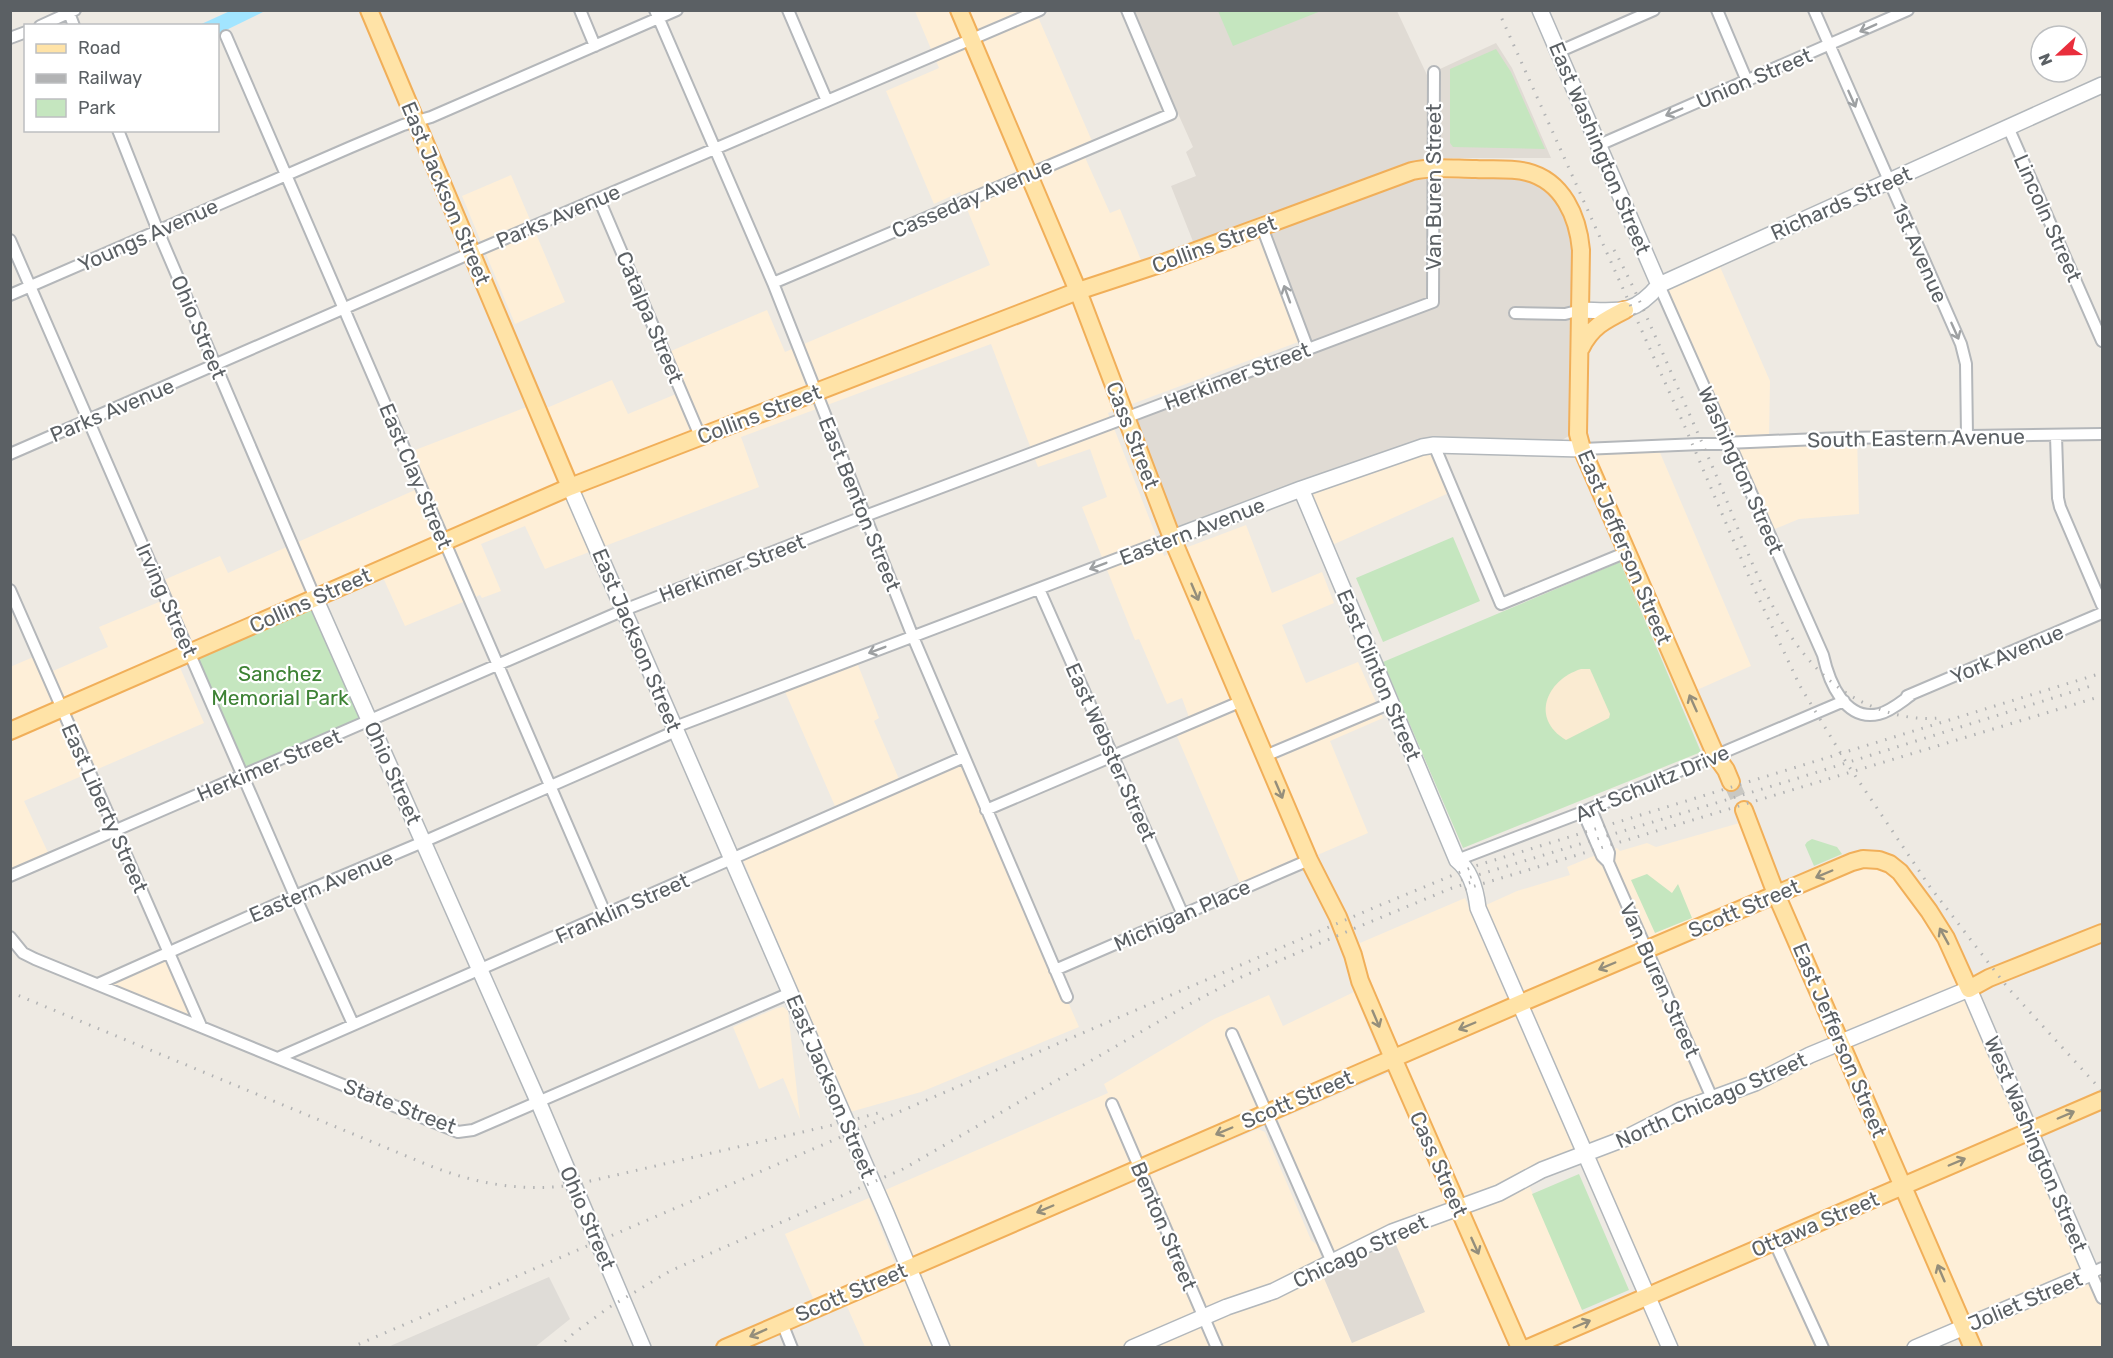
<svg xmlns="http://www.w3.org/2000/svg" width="2113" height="1358" font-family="Rubik,sans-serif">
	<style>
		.commercial { fill: #feefd8 }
		.industrial { fill: #dfdcd7 }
		.education { fill: #e0dbd4 }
		.green { fill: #c5e6bf }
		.sand { fill: #faebd2 }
		.water { fill: #a2e5ff }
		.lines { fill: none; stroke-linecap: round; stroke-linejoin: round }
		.primary-tunnel { stroke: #c9c8c3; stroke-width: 16; stroke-dasharray: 16 8; stroke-linecap: butt }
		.street-casing { stroke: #b4b7ba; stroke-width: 14 }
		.secondary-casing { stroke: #b2b7bb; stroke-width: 18 }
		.primary-casing { stroke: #f1af59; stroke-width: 20 }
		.street { stroke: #fff; stroke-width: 10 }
		.secondary { stroke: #fff; stroke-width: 15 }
		.primary { stroke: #ffe3a7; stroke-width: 16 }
		.rail { stroke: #b2b3b4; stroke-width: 3; stroke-dasharray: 1.5 8; stroke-linecap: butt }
		.oneway { stroke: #9da0a2 }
		.oneway2 { stroke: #948e7b }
		.labels { text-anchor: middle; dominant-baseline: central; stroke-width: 4.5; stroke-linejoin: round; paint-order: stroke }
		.street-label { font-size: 21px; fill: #5b6064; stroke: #fff }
		.park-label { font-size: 21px; fill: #3d8234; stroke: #fff }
	</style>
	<rect width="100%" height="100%" fill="#eeeae3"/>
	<path class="commercial" d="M 1021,10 L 1023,14 L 1035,10 L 1095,148 L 1083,153 L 1110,213 L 1120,209 L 1148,277 L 1270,233 L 1309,338 L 1108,413 L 1164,556 L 1246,525 L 1272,593 L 1322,572 L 1334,603 L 1282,625 L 1306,683 L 1358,662 L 1383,718 L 1330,741 L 1368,833 L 1242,888 L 1173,727 L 1190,720 L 1182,698 L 1167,704 L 1139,639 L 1135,640 L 1082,507 L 1107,497 L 1090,449 L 1038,467 L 991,344 L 741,437 L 759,487 L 545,569 L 525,526 L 481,544 L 501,591 L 482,598 L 480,595 L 405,626 L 376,562 L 172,649 L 204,723 L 24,801 L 51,859 L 11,877 L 10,667 L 38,655 L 46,674 L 108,647 L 99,627 L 166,599 L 159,582 L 220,556 L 228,573 L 424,486 L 410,452 L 524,408 L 549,407 L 612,380 L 628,414 L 681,392 L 664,354 L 767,310 L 785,352 L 990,265 L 960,192 L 934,204 L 886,91 L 939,68 L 915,11 Z
		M 511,175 L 565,302 L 515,324 L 462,196 Z
		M 1717,260 L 1770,381 L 1769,438 L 1857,436 L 1859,514 L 1799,519 L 1770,531 L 1661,286 Z
		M 1432,447 L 1451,492 L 1330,546 L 1306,489 Z
		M 1658,448 L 1751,666 L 1690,693 L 1584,450 Z
		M 856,660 L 879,718 L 874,721 L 902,786 L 962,760 L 1079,1027 L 921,1092 L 850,1112 L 741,855 L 838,813 L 783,687 Z
		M 1743,822 L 1962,1326 L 1911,1347 L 1671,1347 L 1486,905 L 1517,891 L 1570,875 L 1567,867 L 1591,857 L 1617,848 L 1620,851 L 1647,843 L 1656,847 Z
		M 1878,860 L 1927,911 L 2090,1276 L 2102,1271 L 2102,1347 L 1974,1347 L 1777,894 Z
		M 1465,898 L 1499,976 L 1519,1003 L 1394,1057 L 1353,946 Z
		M 168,953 L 200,1024 L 100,984 Z
		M 1354,992 L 1380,1056 L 1139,1161 L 1147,1176 L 1258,1129 L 1265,1132 L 1311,1240 L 1317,1245 L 1321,1257 L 1320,1263 L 1314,1267 L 1307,1265 L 1274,1285 L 1225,1299 L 1217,1307 L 1131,1347 L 865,1347 L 842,1295 L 816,1305 L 785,1234 L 869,1198 L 895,1263 L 894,1267 L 910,1267 L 917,1256 L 913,1256 L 883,1191 L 1108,1093 L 1104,1084 L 1214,1019 L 1269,995 L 1283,1026 Z
		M 1520,1004 L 1584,1152 L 1526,1178 L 1587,1321 L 1526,1347 L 1394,1059 Z
		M 783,1007 L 788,1011 L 800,1119 L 783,1078 L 759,1089 L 733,1027 L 777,1008 Z
		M 1388,1073 L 1393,1075 L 1457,1208 L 1332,1261 L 1278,1120 Z
		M 1458,1209 L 1519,1348 L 1135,1348 L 1320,1269 L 1352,1343 L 1391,1233 Z
		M 1647,1297 L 1669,1348 L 1531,1348 Z"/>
	<path class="industrial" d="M 549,1277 L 570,1319 L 535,1347 L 388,1347 Z"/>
	<path class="education" d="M 1132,11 L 1397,11 L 1427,75 L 1496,43 L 1512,68 L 1551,158 L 1447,158 L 1266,214 L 1194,244 L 1171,186 L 1196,176 L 1186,152 L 1193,147 Z
		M 1425,179 L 1515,179 L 1527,181 L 1544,189 L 1562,210 L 1567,221 L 1573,248 L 1570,304 L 1569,436 L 1562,440 L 1434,442 L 1174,534 L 1130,420 L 1311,350 L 1268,234 L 1410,181 Z
		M 1391,1233 L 1425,1312 L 1352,1343 L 1320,1269 Z"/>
	<path class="green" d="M 1218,11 L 1321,11 L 1233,46 Z
		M 1496,49 L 1511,72 L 1545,149 L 1453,147 L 1450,143 L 1450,69 Z
		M 1453,537 L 1480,601 L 1383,642 L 1356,578 Z
		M 1620,562 L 1701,752 L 1463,848 L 1383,662 Z
		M 314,602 L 365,717 L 244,771 L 192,654 Z
		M 1812,839 L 1837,847 L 1842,854 L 1814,866 L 1805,845 L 1807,842 Z
		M 1647,874 L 1672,893 L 1678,884 L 1692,918 L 1655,933 L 1631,880 Z
		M 1579,1174 L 1629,1290 L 1582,1310 L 1532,1194 Z"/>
	<path class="sand" d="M 1581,669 L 1590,669 L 1610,714 L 1609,718 L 1566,740 C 1530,719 1546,680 1581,669 Z"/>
	<path class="water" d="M 230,11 L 265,11 L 218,34 L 218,26 L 197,26 Z"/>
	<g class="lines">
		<path class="primary-tunnel" d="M 1731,782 L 1744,810"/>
		<g class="street-casing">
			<path id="street" d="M 68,10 L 74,26
				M 580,10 L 595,46
				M 655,10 L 773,283 L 913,637 L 1067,997
				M 788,10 L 827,101
				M 1717,10 L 1747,81
				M 1814,10 L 1961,344 L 1966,364 L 1967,436
				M 40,26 L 75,10
				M 226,36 L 606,915
				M 10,38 L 26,32
				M 1558,52 L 1654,10
				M 2008,127 L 2102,341
				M 118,130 L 158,231 L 315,598
				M 1599,145 L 1908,10
				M 599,199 L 700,436
				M 1262,227 L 1308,349
				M 10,240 L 295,896 L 353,1024
				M 773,283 L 1171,114 L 1127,10
				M 1659,285 L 1823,655 C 1829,682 1845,722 1879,714 C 1891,711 1901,702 1911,695
				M 10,295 L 351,147 L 403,125 L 431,117 L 677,10
				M 1515,313 L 1565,314 L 1581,310
				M 2056,436 L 2058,498 L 2060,507 L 2102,605
				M 1434,445 L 1501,604 L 1627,552
				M 1582,449 L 1842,438 L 2102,434
				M 10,454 L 471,253 L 1040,10
				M 1039,589 L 1183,915
				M 10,590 L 201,1026
				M 1907,696 L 2102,613
				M 675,727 L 1172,538
				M 1265,756 L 1391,703
				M 1591,809 L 1609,853 L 1608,862
				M 986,810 L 1242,701
				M 1583,812 L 1602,856 L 1608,862 L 1712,1098
				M 1457,860 L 1583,812 L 1844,701
				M 10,876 L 624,610 L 865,516 L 1433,302 L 1434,72
				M 10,937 L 23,953 L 35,959 L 458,1132 L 473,1130 L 790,993
				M 1055,970 L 1309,860
				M 98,984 L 295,896 L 423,842 L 676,731
				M 1232,1034 L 1332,1262
				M 280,1057 L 964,757
				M 1112,1104 L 1217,1348
				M 1774,1241 L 1823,1348
				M 2102,1268 L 2091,1273 L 2102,1298
				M 782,1323 L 792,1348"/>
		</g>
		<g class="secondary-casing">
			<path id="secondary" d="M 1540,10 L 1659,285
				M 1581,310 C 1619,311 1633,316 1659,285 L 2102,85
				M 570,487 L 886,1213 L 942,1348
				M 1301,489 L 1457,860 C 1471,871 1476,891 1478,908 L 1670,1348
				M 1172,538 L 1301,489 L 1422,447 L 1434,445 L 1582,449
				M 315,598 L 538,1101 L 643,1348
				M 1132,1348 L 1227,1307 L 1274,1291 L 1392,1232 L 1499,1193 L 1542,1170 L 1626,1138 L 1681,1110 L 1755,1083 L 1810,1055 L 1969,989 L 2091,1273 L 1915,1348"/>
		</g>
		<g class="primary-casing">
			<path id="primary" d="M 369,10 L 570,487
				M 959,10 L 1078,291 L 1172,538 L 1309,860 L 1338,917 L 1353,955 L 1360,981 L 1393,1058 L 1520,1348
				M 1581,348 C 1591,327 1605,320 1625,310
				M 10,731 L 570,487 L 1078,291 L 1166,262 L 1412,171 C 1433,166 1455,169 1476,169 C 1493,170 1511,168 1527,172 C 1563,181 1578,217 1581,250 L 1578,434 L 1582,449 L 1716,756 L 1726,770 L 1731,782
				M 1744,810 L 1776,894 L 1973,1348
				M 1969,989 L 1989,978 L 2102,933
				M 725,1348 L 1521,1003 L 1852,862 L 1863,859 L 1879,860 L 1890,864 L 1900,872 L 1929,911 L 1946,938 L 1969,989
				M 1528,1348 L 2102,1100"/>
		</g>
		<use href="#street" class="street"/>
		<use href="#secondary" class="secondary"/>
		<use href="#primary" class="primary"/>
		<path class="rail" d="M 1498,10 L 1685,427 L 1752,584 L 1800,686 L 1846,762 L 1930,887 L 2008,988 L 2102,1091
			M 1614,250 C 1632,282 1646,316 1661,349 C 1679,391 1698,433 1716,475 C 1752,558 1783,673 1876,708 C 1896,716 1918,720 1939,718
			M 1461,880 L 1792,780 L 2094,685
			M 1465,889 L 2102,696
			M 10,992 L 428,1165 C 476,1184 522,1192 573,1185 L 846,1122 L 885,1111
			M 350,1348 L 1378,906 L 1475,866 L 2102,673
			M 558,1348 L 574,1333 L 608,1308 L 670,1271 L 903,1169 L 1184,1007 L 1239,978 L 1353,929 L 1452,888 L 1472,882"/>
	</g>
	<defs><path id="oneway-shaft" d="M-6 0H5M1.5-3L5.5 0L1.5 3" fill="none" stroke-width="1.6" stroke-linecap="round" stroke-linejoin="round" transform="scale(1.5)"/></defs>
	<g class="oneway">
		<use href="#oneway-shaft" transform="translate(1868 28) rotate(156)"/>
		<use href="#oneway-shaft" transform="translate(1852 99) rotate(66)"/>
		<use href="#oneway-shaft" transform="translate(1674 112) rotate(157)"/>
		<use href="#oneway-shaft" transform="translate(1287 294) rotate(-110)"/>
		<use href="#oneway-shaft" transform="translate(1955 331) rotate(66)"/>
		<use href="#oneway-shaft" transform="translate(1098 566) rotate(159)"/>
		<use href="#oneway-shaft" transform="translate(877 650) rotate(159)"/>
	</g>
	<g class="oneway2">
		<use href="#oneway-shaft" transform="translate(1195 592) rotate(67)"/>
		<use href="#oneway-shaft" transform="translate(1693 703) rotate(-114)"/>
		<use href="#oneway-shaft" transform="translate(1279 790) rotate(67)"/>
		<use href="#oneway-shaft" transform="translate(1824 874) rotate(157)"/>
		<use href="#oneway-shaft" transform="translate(1944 936) rotate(-119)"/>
		<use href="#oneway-shaft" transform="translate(1607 966) rotate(157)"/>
		<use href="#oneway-shaft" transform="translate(1376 1019) rotate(67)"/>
		<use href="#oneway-shaft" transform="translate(1467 1026) rotate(157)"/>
		<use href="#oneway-shaft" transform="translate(2066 1115) rotate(-23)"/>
		<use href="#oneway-shaft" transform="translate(1224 1131) rotate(157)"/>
		<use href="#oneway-shaft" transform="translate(1957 1162) rotate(-23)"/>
		<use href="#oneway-shaft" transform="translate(1045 1209) rotate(157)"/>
		<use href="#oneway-shaft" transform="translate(1475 1246) rotate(66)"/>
		<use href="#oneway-shaft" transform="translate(1941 1273) rotate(-113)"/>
		<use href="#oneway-shaft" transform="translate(1582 1324) rotate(-23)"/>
		<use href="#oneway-shaft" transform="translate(758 1333) rotate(156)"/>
	</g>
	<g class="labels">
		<g class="street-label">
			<text transform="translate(1754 78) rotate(-23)">Union Street</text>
			<text transform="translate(1600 148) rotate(67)">East Washington Street</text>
			<text transform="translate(1433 187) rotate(-90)">Van Buren Street</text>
			<text transform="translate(446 193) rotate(67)">East Jackson Street</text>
			<text transform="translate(972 198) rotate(-23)">Casseday Avenue</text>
			<text transform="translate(1841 203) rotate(-24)">Richards Street</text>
			<text transform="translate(558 216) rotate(-23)">Parks Avenue</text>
			<text transform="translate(2048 218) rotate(66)">Lincoln Street</text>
			<text transform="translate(148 235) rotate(-24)">Youngs Avenue</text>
			<text transform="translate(1214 244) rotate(-20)">Collins Street</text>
			<text transform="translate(1920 253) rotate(66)">1st Avenue</text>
			<text transform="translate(650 317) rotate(67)">Catalpa Street</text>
			<text transform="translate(199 327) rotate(67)">Ohio Street</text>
			<text transform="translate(1237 376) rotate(-21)">Herkimer Street</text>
			<text transform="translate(112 410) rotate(-23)">Parks Avenue</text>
			<text transform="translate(759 414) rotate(-21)">Collins Street</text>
			<text transform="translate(1133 435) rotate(69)">Cass Street</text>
			<text transform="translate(1916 438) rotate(-1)">South Eastern Avenue</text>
			<text transform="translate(1741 470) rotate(66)">Washington Street</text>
			<text transform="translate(416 476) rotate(67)">East Clay Street</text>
			<text transform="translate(860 504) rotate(68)">East Benton Street</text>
			<text transform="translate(1192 531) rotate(-21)">Eastern Avenue</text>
			<text transform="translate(1625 547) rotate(67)">East Jefferson Street</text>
			<text transform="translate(732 568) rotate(-21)">Herkimer Street</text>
			<text transform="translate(167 600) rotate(66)">Irving Street</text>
			<text transform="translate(310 600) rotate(-24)">Collins Street</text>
			<text transform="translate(637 640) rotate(67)">East Jackson Street</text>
			<text transform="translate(2007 654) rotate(-23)">York Avenue</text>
			<text transform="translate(1379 675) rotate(67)">East Clinton Street</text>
			<text transform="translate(1111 752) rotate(66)">East Webster Street</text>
			<text transform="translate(269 765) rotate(-23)">Herkimer Street</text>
			<text transform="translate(393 773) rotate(66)">Ohio Street</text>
			<text transform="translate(1652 783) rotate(-23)">Art Schultz Drive</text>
			<text transform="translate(105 808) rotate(66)">East Liberty Street</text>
			<text transform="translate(321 886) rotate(-23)">Eastern Avenue</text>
			<text transform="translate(622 908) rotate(-24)">Franklin Street</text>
			<text transform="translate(1744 908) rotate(-23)">Scott Street</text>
			<text transform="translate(1182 915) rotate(-24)">Michigan Place</text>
			<text transform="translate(1660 980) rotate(66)">Van Buren Street</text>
			<text transform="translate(1840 1040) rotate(67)">East Jefferson Street</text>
			<text transform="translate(831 1086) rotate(67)">East Jackson Street</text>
			<text transform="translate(1297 1099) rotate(-23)">Scott Street</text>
			<text transform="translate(1711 1100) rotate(-24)">North Chicago Street</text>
			<text transform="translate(400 1106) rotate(21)">State Street</text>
			<text transform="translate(2036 1144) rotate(67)">West Washington Street</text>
			<text transform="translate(1439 1164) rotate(66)">Cass Street</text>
			<text transform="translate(588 1218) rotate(67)">Ohio Street</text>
			<text transform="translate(1815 1224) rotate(-23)">Ottawa Street</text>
			<text transform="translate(1164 1226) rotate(67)">Benton Street</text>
			<text transform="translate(1360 1251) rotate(-25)">Chicago Street</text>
			<text transform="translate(851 1292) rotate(-23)">Scott Street</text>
			<text transform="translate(2025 1301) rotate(-23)">Joliet Street</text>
		</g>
		<g class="park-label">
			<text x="280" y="673">Sanchez<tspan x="280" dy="24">Memorial Park</tspan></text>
		</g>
	</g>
	<rect width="2113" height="1358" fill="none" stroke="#5b6064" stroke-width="24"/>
	<rect x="24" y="24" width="195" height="108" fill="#ffffff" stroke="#bdbfc1" stroke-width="1.5"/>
	<rect x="36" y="44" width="30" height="9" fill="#ffe3a7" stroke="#bdbfc1" stroke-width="1.5"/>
	<text x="78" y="54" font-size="18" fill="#5b6064">Road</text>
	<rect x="36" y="74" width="30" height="9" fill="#b2b3b4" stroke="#bdbfc1" stroke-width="1.5"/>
	<text x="78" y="84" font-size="18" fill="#5b6064">Railway</text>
	<rect x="36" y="99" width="30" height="18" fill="#c5e6bf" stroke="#bdbfc1" stroke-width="1.5"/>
	<text x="78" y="114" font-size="18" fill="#5b6064">Park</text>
	<g transform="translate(2059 54) rotate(248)"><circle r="28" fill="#ffffff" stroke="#bdbfc1" stroke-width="1.5"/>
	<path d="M0-4.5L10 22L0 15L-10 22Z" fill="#e92e3c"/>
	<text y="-9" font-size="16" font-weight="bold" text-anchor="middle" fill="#5b6064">N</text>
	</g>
</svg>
